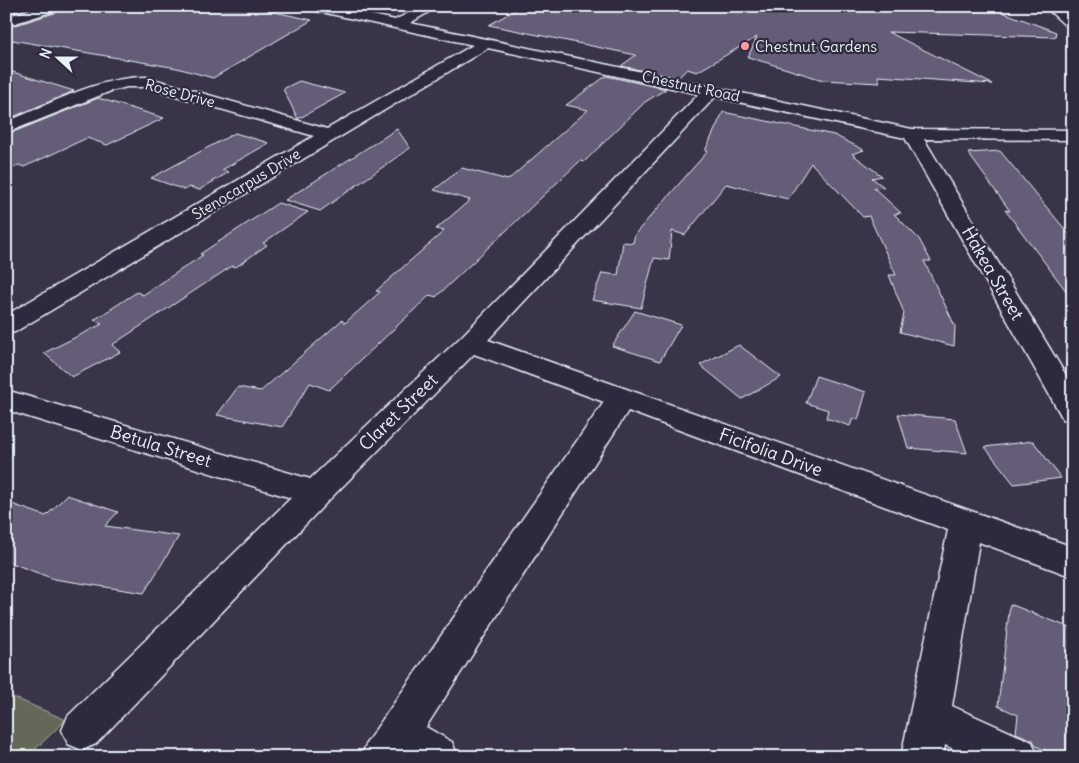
<svg xmlns="http://www.w3.org/2000/svg" width="1079" height="763" font-family="Delius,sans-serif">
	<style>
		.green { fill: #656859; stroke: #a6aca8 }
		.building { fill: #655b78; stroke: #e8f1f8 }
		.lines { fill: none; stroke-linecap: round; stroke-linejoin: round }
		.minor-casing { stroke: #e8f1f8; stroke-width: 3 }
		.major-casing { stroke: #e8f1f8; stroke-width: 3 }
		.minor { fill: #2f2a3d; fill-rule: evenodd }
		.major { fill: #2f2a3d; fill-rule: evenodd }
		.poi-dot { fill: #ff9aa2; stroke: #2f2a3d; stroke-width: 2 }
		.labels { text-anchor: middle; dominant-baseline: central; stroke-width: 4.5; stroke-linejoin: round; paint-order: stroke }
		.far-poi-label { font-size: 15px; fill: #e8f1f8; stroke: #2f2a3d; text-anchor: start }
		.far-street-label { font-size: 15px; fill: #e8f1f8; stroke: #2f2a3d }
		.street-label { font-size: 18px; fill: #e8f1f8; stroke: #2f2a3d }
	</style>
	<rect width="100%" height="100%" fill="#3a3449"/>
	<filter id="ink" filterUnits="userSpaceOnUse"><feTurbulence type="fractalNoise" baseFrequency=".02" numOctaves="2"/><feDisplacementMap in="SourceGraphic" scale="10" xChannelSelector="R" yChannelSelector="G"/><feConvolveMatrix kernelMatrix="1 2 1 2 8 2 1 2 1" color-interpolation-filters="sRGB"/></filter>
	<g filter="url(#ink)">
		<path class="green" d="M 6,694 L 66,720 L 27,757 L 6,757 Z"/>
		<path class="building" d="M 6,6 L 34,6 L 6,15 Z
			M 63,6 L 246,6 L 312,20 L 213,78 L 177,68 L 6,39 L 6,28 L 61,11 Z
			M 522,6 L 986,6 L 1056,32 L 1055,37 L 888,32 L 992,84 L 878,76 L 880,83 L 823,80 L 748,57 L 757,37 L 697,72 L 687,69 L 678,78 L 621,66 L 636,55 L 489,25 Z
			M 6,70 L 74,91 L 6,120 Z
			M 606,76 L 666,89 L 645,102 L 584,162 L 580,161 L 436,297 L 430,295 L 329,390 L 310,383 L 282,427 L 217,415 L 238,387 L 261,391 L 342,320 L 345,323 L 380,292 L 376,291 L 444,231 L 436,229 L 470,200 L 434,190 L 462,168 L 508,180 L 588,110 L 566,105 Z
			M 299,81 L 345,93 L 298,119 L 283,89 Z
			M 98,98 L 164,118 L 107,145 L 87,138 L 24,167 L 19,165 L 6,171 L 6,135 Z
			M 723,112 L 834,135 L 864,150 L 852,154 L 882,176 L 872,178 L 884,187 L 874,188 L 901,213 L 894,214 L 919,239 L 931,261 L 924,261 L 955,326 L 954,346 L 900,332 L 904,313 L 889,275 L 896,275 L 869,216 L 863,217 L 811,163 L 788,199 L 726,184 L 685,235 L 672,231 L 669,260 L 654,258 L 641,308 L 592,300 L 602,273 L 618,275 L 623,242 L 633,243 L 635,234 L 708,151 L 705,151 Z
			M 397,129 L 410,148 L 320,211 L 285,200 Z
			M 235,133 L 269,143 L 222,170 L 229,172 L 199,190 L 190,187 L 185,190 L 151,178 Z
			M 1000,151 L 1073,239 L 1073,300 L 1005,210 L 1010,211 L 968,153 Z
			M 278,203 L 308,212 L 263,243 L 267,245 L 236,267 L 232,266 L 112,345 L 120,352 L 72,377 L 44,353 L 102,324 L 94,320 L 137,292 L 143,295 L 203,255 L 200,254 Z
			M 635,311 L 681,325 L 660,361 L 612,346 Z
			M 739,345 L 781,377 L 742,399 L 700,365 Z
			M 816,376 L 866,392 L 858,420 L 853,418 L 850,426 L 826,418 L 828,410 L 806,403 Z
			M 898,414 L 955,419 L 967,453 L 908,448 Z
			M 1033,441 L 1061,478 L 1014,484 L 985,447 Z
			M 67,495 L 118,512 L 105,526 L 179,536 L 144,593 L 54,579 L 6,561 L 6,502 L 46,516 Z
			M 1010,604 L 1073,629 L 1066,757 L 1059,757 L 1036,746 L 1033,740 L 1016,733 L 1018,715 L 998,706 Z"/>
		<g class="lines">
			<g class="minor-casing">
				<path id="minor" d="M 41,6 L 61,6 L 60,9 L 6,26 L 6,17 Z
					M 306,6 L 332,6 L 395,20 L 422,6 L 439,6 L 410,23 L 912,129 L 1073,130 L 1073,140 L 924,139 L 1073,387 L 1073,422 L 1063,419 L 905,138 L 715,97 L 488,340 L 1073,547 L 1073,577 L 979,542 L 952,706 L 1032,742 L 1038,757 L 971,757 L 945,745 L 943,757 L 901,757 L 948,530 L 628,411 L 426,727 L 452,742 L 458,757 L 361,757 L 367,742 L 604,402 L 474,354 L 327,502 L 96,744 L 82,750 L 68,744 L 62,730 L 68,716 L 291,498 L 6,410 L 6,390 L 310,479 L 461,337 L 699,94 L 488,48 L 15,332 L 6,334 L 6,315 L 314,136 L 145,87 L 127,87 L 111,91 L 6,133 L 6,122 C 51,104 97,77 146,77 L 327,129 L 473,45 L 312,10 Z"/>
			</g>
			<g class="major-casing">
				<path id="major" d="M 1044,6 L 1058,6 L 1073,18 L 1073,29 L 1068,28 Z"/>
			</g>
			<use href="#minor" class="minor"/>
			<use href="#major" class="major"/>
		</g>
	</g>
	<circle class="poi-dot" cx="745" cy="46" r="5"/>
	<g class="labels">
		<g class="far-poi-label">
			<text x="755" y="46">Chestnut Gardens</text>
		</g>
		<g class="far-street-label">
			<text transform="translate(691 86) rotate(12)">Chestnut Road</text>
			<text transform="translate(180 93) rotate(15)">Rose Drive</text>
			<text transform="translate(246 184) rotate(-31)">Stenocarpus Drive</text>
		</g>
		<g class="street-label">
			<text transform="translate(993 273) rotate(60)">Hakea Street</text>
			<text transform="translate(398 412) rotate(-44)">Claret Street</text>
			<text transform="translate(161 446) rotate(17)">Betula Street</text>
			<text transform="translate(771 452) rotate(20)">Ficifolia Drive</text>
		</g>
	</g>
	<rect width="1079" height="763" fill="none" stroke="#2f2a3d" stroke-width="25"/>
	<rect x="12" y="12" width="1054" height="738" fill="none" stroke="#e8f1f8" stroke-width="2" filter="url(#ink)"/>
	<g transform="translate(58 58) rotate(291)" stroke="#2f2a3d" stroke-width="4" paint-order="stroke">
	<path d="M0-4L9 19L0 12L-9 19Z" fill="#e8f1f8"/>
	<text y="-8" font-size="14" font-weight="bold" text-anchor="middle" fill="#e8f1f8">N</text>
	</g>
</svg>
